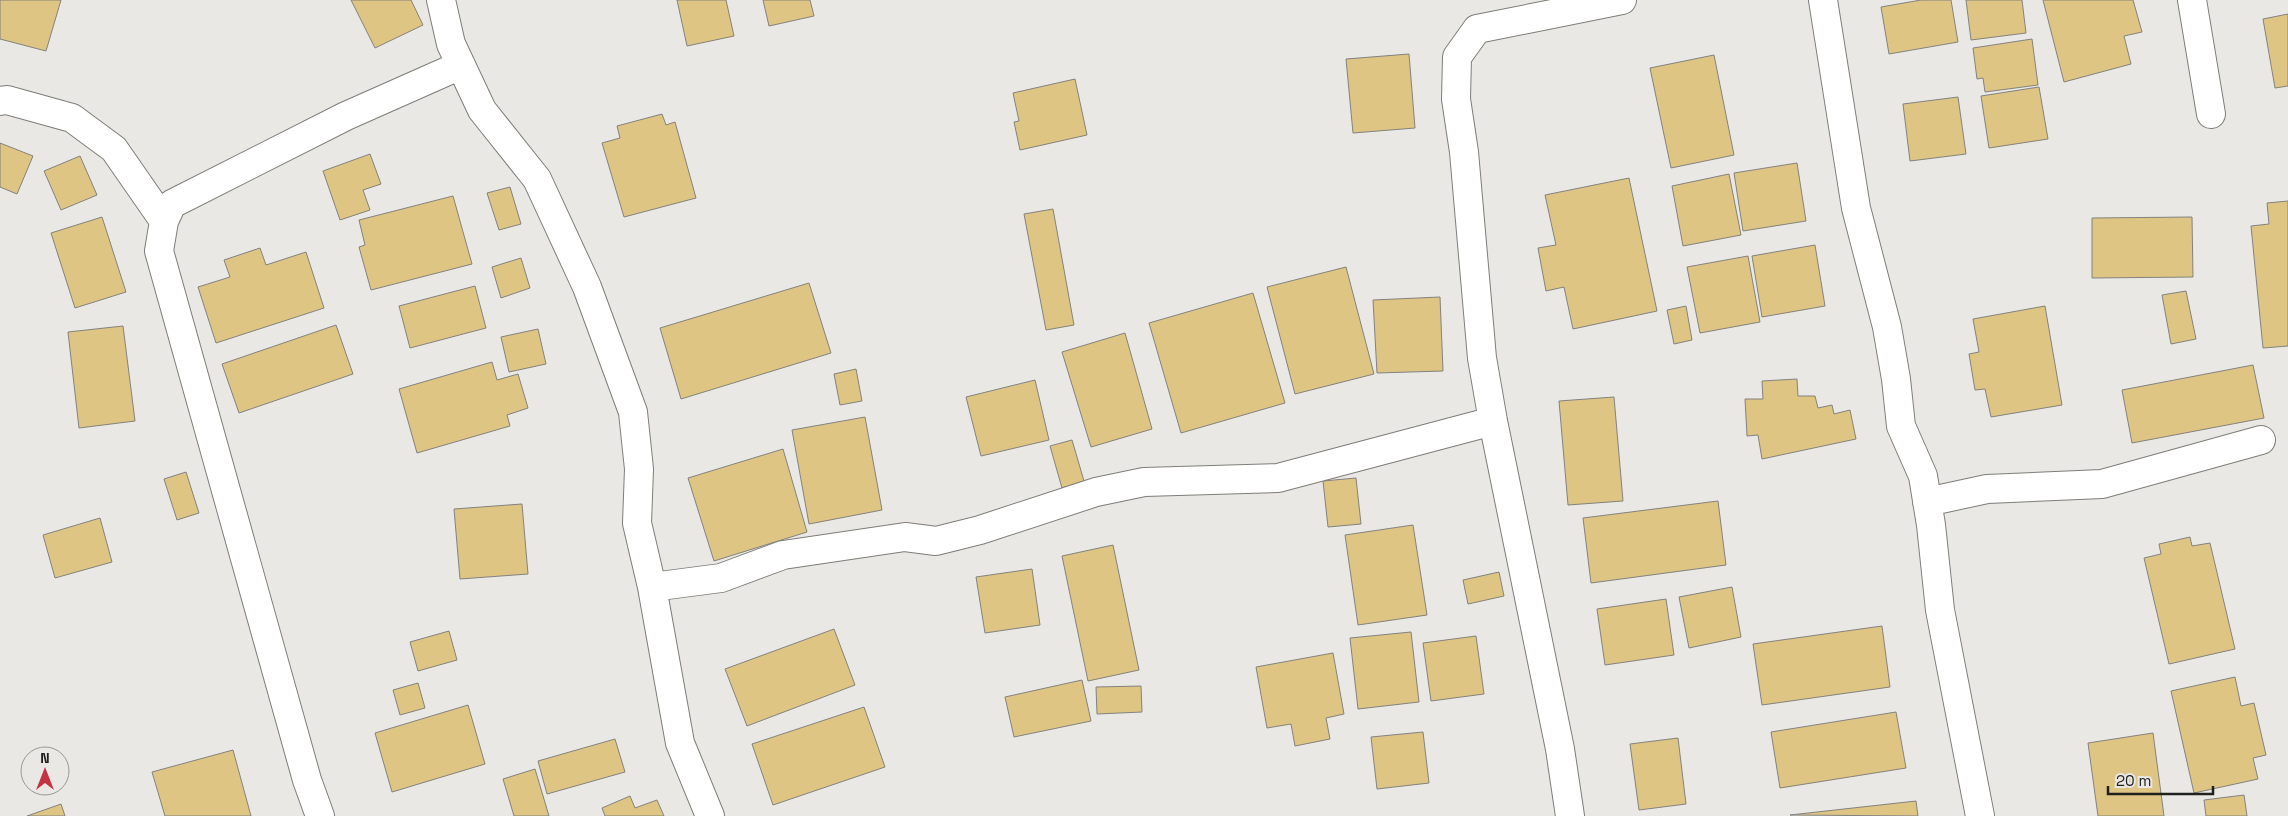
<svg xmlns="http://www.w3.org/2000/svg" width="2288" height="816" font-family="'Space Grotesk',sans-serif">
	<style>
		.building { fill: #dec583; stroke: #83827e }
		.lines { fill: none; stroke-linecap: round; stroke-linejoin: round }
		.street-casing { stroke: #7e7d79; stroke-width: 30 }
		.street { stroke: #fff; stroke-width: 28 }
	</style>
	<rect width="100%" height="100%" fill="#e9e8e4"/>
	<path class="building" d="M 0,0 L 61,0 L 46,51 L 0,39 Z
		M 351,0 L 411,0 L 423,25 L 375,48 Z
		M 677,0 L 726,0 L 734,36 L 687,46 Z
		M 763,0 L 810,0 L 814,16 L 769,26 Z
		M 1921,0 L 1951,0 L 1958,42 L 1889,54 L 1881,7 Z
		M 1966,0 L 2022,0 L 2026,33 L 1971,40 Z
		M 2043,0 L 2133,0 L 2142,32 L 2124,36 L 2131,64 L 2064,82 Z
		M 2288,14 L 2288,86 L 2275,88 L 2263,19 Z
		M 2032,39 L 2038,85 L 1985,92 L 1983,78 L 1977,79 L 1973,48 Z
		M 1409,54 L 1415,128 L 1353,133 L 1346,59 Z
		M 1714,55 L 1734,155 L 1671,168 L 1650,68 Z
		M 1075,79 L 1087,135 L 1020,150 L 1014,122 L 1019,121 L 1013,93 Z
		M 2039,87 L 2048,139 L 1989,148 L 1981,96 Z
		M 1958,97 L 1966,154 L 1910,161 L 1903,104 Z
		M 662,114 L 666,125 L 675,122 L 696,198 L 624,217 L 602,143 L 620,138 L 617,126 Z
		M 0,143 L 33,156 L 17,194 L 0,187 Z
		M 370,154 L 381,184 L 363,190 L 370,210 L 340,220 L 323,171 Z
		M 80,156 L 97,195 L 61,210 L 44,171 Z
		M 1797,163 L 1806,221 L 1743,231 L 1734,173 Z
		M 1729,174 L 1741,235 L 1683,246 L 1672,186 Z
		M 1629,178 L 1657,311 L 1573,329 L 1564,287 L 1546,291 L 1538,248 L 1556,245 L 1545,195 Z
		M 510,187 L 521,224 L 499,230 L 487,193 Z
		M 453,196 L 472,264 L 371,290 L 359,247 L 365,245 L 359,220 Z
		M 2288,201 L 2288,346 L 2263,348 L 2251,226 L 2269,224 L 2267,203 Z
		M 1053,209 L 1074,325 L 1046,330 L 1024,214 Z
		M 102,217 L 126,292 L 75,308 L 51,233 Z
		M 2192,217 L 2193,277 L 2092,278 L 2092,218 Z
		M 1815,245 L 1825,306 L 1762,317 L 1752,256 Z
		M 260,248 L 266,265 L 306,252 L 324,308 L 216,343 L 198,287 L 230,277 L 224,260 Z
		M 1748,256 L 1760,322 L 1700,333 L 1687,267 Z
		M 521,258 L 530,288 L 501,298 L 492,267 Z
		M 1346,267 L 1374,374 L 1295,394 L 1267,287 Z
		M 809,283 L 831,353 L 681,399 L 660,328 Z
		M 475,286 L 486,328 L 410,348 L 399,306 Z
		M 2186,291 L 2196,339 L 2171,344 L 2162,295 Z
		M 1253,293 L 1285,403 L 1181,433 L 1149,323 Z
		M 1440,297 L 1443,371 L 1377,373 L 1373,300 Z
		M 1686,306 L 1692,340 L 1674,344 L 1667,310 Z
		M 2045,306 L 2062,405 L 1991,417 L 1985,389 L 1975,390 L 1969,354 L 1979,352 L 1973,319 Z
		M 336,325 L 353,374 L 239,413 L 222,364 Z
		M 123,326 L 135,421 L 79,428 L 68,332 Z
		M 538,329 L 546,364 L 509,372 L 501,337 Z
		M 1125,333 L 1152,429 L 1091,447 L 1062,352 Z
		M 492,362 L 497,380 L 518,374 L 528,408 L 507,415 L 510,426 L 417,453 L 399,389 Z
		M 2253,365 L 2264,418 L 2132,443 L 2122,390 Z
		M 856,369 L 862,401 L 840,405 L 834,374 Z
		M 1797,379 L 1798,396 L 1815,396 L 1818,408 L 1832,405 L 1834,414 L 1850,410 L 1856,439 L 1762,459 L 1758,435 L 1747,436 L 1745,399 L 1763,399 L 1762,381 Z
		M 1035,380 L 1049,440 L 981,456 L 966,397 Z
		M 1614,397 L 1623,501 L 1568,505 L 1559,401 Z
		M 865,417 L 882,510 L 809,524 L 792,430 Z
		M 1072,440 L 1084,481 L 1062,488 L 1050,446 Z
		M 783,449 L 807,532 L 714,561 L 688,478 Z
		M 186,472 L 199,513 L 177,520 L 164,479 Z
		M 1356,478 L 1361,524 L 1328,527 L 1323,481 Z
		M 1718,501 L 1726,565 L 1591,583 L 1583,518 Z
		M 522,504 L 528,574 L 460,579 L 454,509 Z
		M 100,518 L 112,562 L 55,578 L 43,535 Z
		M 1413,525 L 1427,615 L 1358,625 L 1345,535 Z
		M 2190,537 L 2192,546 L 2210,543 L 2235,649 L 2169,664 L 2144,558 L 2161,554 L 2159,544 Z
		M 1113,545 L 1139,670 L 1088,681 L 1062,556 Z
		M 1032,569 L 1040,625 L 985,633 L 976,577 Z
		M 1499,572 L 1504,596 L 1468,604 L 1463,580 Z
		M 1732,587 L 1741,637 L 1689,648 L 1679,597 Z
		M 1666,599 L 1674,655 L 1605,665 L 1597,609 Z
		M 1882,626 L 1890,687 L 1762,705 L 1753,644 Z
		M 834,629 L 855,685 L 747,726 L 725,669 Z
		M 449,631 L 457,660 L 418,671 L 410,642 Z
		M 1411,632 L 1419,702 L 1358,709 L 1350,638 Z
		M 1476,636 L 1484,694 L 1431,701 L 1423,643 Z
		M 1333,653 L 1344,714 L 1326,718 L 1330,739 L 1295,746 L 1291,724 L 1267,728 L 1256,667 Z
		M 2235,677 L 2241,706 L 2254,703 L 2266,755 L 2253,758 L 2258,779 L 2194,793 L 2171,691 Z
		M 1082,680 L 1091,721 L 1014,737 L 1005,697 Z
		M 418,683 L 425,708 L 400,715 L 393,690 Z
		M 1141,686 L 1142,712 L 1097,714 L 1096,687 Z
		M 468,705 L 485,764 L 392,792 L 375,733 Z
		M 864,707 L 885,767 L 773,805 L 752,744 Z
		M 1896,712 L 1906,768 L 1780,788 L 1771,732 Z
		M 1423,732 L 1429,783 L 1377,789 L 1371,737 Z
		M 2153,733 L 2164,816 L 2098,816 L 2088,743 Z
		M 1678,738 L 1686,804 L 1639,810 L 1630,744 Z
		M 615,739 L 625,772 L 547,794 L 538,761 Z
		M 233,750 L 251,816 L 165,816 L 152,772 Z
		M 535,769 L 549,816 L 514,816 L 503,779 Z
		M 2244,795 L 2247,816 L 2206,816 L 2204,800 Z
		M 630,796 L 635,808 L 657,800 L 664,816 L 605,816 L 602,808 Z
		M 1916,801 L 1918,816 L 1790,815 Z
		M 61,804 L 65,816 L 27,816 Z"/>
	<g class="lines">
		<g class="street-casing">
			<path id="street" d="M 441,0 L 451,44 L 482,110 L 537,179 L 587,287 L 633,412 L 639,469 L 637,523 L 652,587 L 680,743 L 710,816
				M 1823,0 L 1856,208 L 1887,327 L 1896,379 L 1901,426 L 1923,476 L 1931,525 L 1940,610 L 1980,816
				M 2192,0 L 2211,114
				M 0,101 L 7,100 L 72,118 L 114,149 L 164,221
				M 1927,502 L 1987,489 L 2102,484 L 2261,440
				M 652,587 L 721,578 L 783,555 L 905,537 L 936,541 L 980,530 L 1096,492 L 1144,482 L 1278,478 L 1493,421
				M 320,816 L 307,780 L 159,251 L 164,221 L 172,204 L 346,116 L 461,65
				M 1570,816 L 1560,749 L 1493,421 L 1482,358 L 1464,152 L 1456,99 L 1457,57 L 1477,29 L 1622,0"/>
		</g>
		<use href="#street" class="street"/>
	</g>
	<g transform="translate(45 771)"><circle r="24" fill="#e9e8e4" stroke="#999895"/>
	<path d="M0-4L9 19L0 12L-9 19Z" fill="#c33344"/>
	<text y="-8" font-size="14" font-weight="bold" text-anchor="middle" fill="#20201e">N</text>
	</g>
	<path d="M2108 786v8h105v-8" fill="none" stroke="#20201e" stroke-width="2.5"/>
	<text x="2116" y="786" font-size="15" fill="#20201e" stroke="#e9e8e4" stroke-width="4" paint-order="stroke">20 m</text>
</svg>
